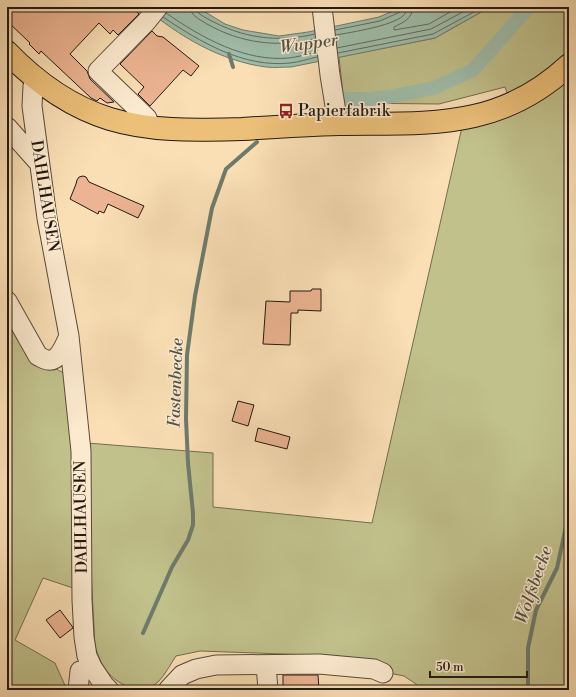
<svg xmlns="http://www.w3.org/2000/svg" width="576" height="697" font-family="'Libre Bodoni',serif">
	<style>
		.green { fill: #c1c18c; stroke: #726d4e }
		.water { fill: #9fbdaa; stroke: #6d7b6d }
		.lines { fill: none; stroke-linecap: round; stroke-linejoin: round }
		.shore { stroke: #606b5e; stroke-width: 1 }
		.stream { stroke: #6d7b6d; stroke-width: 4 }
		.canal { stroke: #9fbdaa; stroke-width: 14 }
		.building { fill: #ecb492; stroke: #221911 }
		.minor-casing { stroke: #584a3a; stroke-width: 21 }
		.major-casing { stroke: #221911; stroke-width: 24 }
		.minor { stroke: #fceacf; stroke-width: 19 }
		.major { stroke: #edc07a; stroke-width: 22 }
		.labels { text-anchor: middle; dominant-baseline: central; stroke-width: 3; stroke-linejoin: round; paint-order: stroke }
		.poi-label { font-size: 16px; fill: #221911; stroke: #fceacf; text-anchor: start }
		.street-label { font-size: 16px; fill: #221911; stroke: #fceacf }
		.water-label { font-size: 17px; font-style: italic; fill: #4e5247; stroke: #fceacf }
	</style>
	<rect width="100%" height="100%" fill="#fadfb5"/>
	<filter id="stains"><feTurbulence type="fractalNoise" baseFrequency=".005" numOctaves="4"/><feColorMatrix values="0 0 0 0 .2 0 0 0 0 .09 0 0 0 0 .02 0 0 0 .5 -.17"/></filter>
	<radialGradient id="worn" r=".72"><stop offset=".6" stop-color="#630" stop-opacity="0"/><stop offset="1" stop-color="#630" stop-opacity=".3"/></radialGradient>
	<path class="green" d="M 490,7 L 569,7 L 569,690 L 422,690 L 416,684 L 404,676 L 339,663 L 339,656 L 200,651 L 176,656 C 170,665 165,675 158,682 C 141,697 115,685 104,667 C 100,661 98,654 95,647 L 87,494 L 87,443 L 213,453 L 213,507 L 372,523 L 462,127 L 514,111 L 505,87 L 439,104 L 344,103 L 339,57 L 435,38 Z
		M 7,304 L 38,359 L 71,377 L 76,589 L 43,578 L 15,640 L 55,663 L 67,690 L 7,690 Z"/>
	<path class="water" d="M 144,7 L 197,7 L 225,24 L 243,30 L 279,36 L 308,32 L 379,17 L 402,7 L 490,7 L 435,38 L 291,67 C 283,67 274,68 266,67 C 220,61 179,36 144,7 Z"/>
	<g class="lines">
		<path class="shore" d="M 190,7 C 191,16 199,19 207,24 C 240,43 278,48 315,39
			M 195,7 C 196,13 203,16 208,19 C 242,38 277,43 315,34
			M 413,7 C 412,19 404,22 394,27 L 394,30 L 429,24 L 459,7
			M 166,13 C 202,38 245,62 289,58 C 298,57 308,54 317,52
			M 163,17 C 200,42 244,68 290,63 C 299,62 308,59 317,57
			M 335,30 L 380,21 L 400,12 L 402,7
			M 336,35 C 353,32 391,26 403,16 C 406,13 407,10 407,7
			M 337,48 L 431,29 L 472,7
			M 338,53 L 433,34 L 483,7"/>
		<path class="stream" d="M 229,54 L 233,67
			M 569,175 L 566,200 L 569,204
			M 143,633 L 172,567 L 188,540 L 193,525 L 193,513 L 188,463 L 186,419 L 187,355 L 195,296 L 212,208 L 226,169 L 257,142
			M 528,690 L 528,648 L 536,610 L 557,568 L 569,513"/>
		<path class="canal" d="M 344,99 L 371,99 L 388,97 L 434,88 L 473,70 L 529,7"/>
	</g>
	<path class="building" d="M 7,7 L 132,7 L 139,14 L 118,35 L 113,30 L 110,34 L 99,23 L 70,54 L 87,71 L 90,79 L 114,102 L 107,103 L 100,98 L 97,101 L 91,98 L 41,51 L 39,54 L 29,44 L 30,43 L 7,21 Z
		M 152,31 L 157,36 L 163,37 L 199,66 L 191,76 L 183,70 L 150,106 L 138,94 L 144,87 L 120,64 Z
		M 83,176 L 86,177 L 89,182 L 144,206 L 138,218 L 108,204 L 104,213 L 99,211 L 98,214 L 70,199 L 76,184 L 77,180 L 79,177 Z
		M 312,289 L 321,289 L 321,311 L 298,310 L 298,313 L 291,313 L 290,345 L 263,344 L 266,301 L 290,302 L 290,291 L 311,291 Z
		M 238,401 L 254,405 L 248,426 L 232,421 Z
		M 258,428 L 290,437 L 287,449 L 255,441 Z
		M 60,610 L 72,626 L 73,628 L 60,638 L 46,620 Z
		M 283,675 L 318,675 L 319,690 L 283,690 Z"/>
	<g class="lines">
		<g class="minor-casing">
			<path id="minor" d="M 322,7 L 330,75 L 338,124
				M 37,79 L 33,86 L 32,106 L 47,218 L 69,336 L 81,451 L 82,600 L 84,637 L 87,656 L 92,667 L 104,685 L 109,690
				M 7,127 L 39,163
				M 150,127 L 147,118 L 98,71 L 146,22 L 158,7
				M 7,301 L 38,356 C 41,357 45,360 48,360 C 59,362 65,344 69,336
				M 266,665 L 268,690
				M 78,690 L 80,671
				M 168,690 L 182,675 L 196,669 L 216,665 L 319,664 L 374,669 L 383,673"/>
		</g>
		<g class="major-casing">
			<path id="major" d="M 7,52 C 35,81 71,107 110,119 C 153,132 198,130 242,129 C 274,127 306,125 339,124 C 383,123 431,126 474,116 C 510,108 542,90 569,65"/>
		</g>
		<use href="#minor" class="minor"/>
		<use href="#major" class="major"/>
	</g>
	<defs>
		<g id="bus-bare" transform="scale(1.2)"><path d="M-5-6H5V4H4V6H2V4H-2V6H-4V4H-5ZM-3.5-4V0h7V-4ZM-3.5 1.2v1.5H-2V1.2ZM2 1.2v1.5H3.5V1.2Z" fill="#8f2418" stroke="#fceacf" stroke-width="2.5" paint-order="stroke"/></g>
	</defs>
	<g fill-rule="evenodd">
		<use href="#bus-bare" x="286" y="111"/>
	</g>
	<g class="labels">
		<g class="poi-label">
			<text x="298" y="111">Papierfabrik</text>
		</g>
		<g class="street-label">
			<text transform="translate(45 196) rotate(81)">DAHLHAUSEN</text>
			<text transform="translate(81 517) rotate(-91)">DAHLHAUSEN</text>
		</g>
		<g class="water-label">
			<text transform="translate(309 44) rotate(-8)">Wupper</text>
			<text transform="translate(176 383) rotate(-88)">Fastenbecke</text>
			<text transform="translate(534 585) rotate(-71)">Wolfsbecke</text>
		</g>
	</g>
	<rect width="576" height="697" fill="none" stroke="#fadfb5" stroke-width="24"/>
	<rect x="8" y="8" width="560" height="681" fill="none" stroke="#221911" stroke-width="2"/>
	<rect x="12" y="12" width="552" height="673" fill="none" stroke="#221911"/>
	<path d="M430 671v6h97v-6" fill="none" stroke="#221911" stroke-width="2"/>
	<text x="436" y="671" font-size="12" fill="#221911" stroke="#fceacf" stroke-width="3" paint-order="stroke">50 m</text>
	<rect width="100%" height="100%" filter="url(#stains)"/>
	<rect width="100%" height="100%" fill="url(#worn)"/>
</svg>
